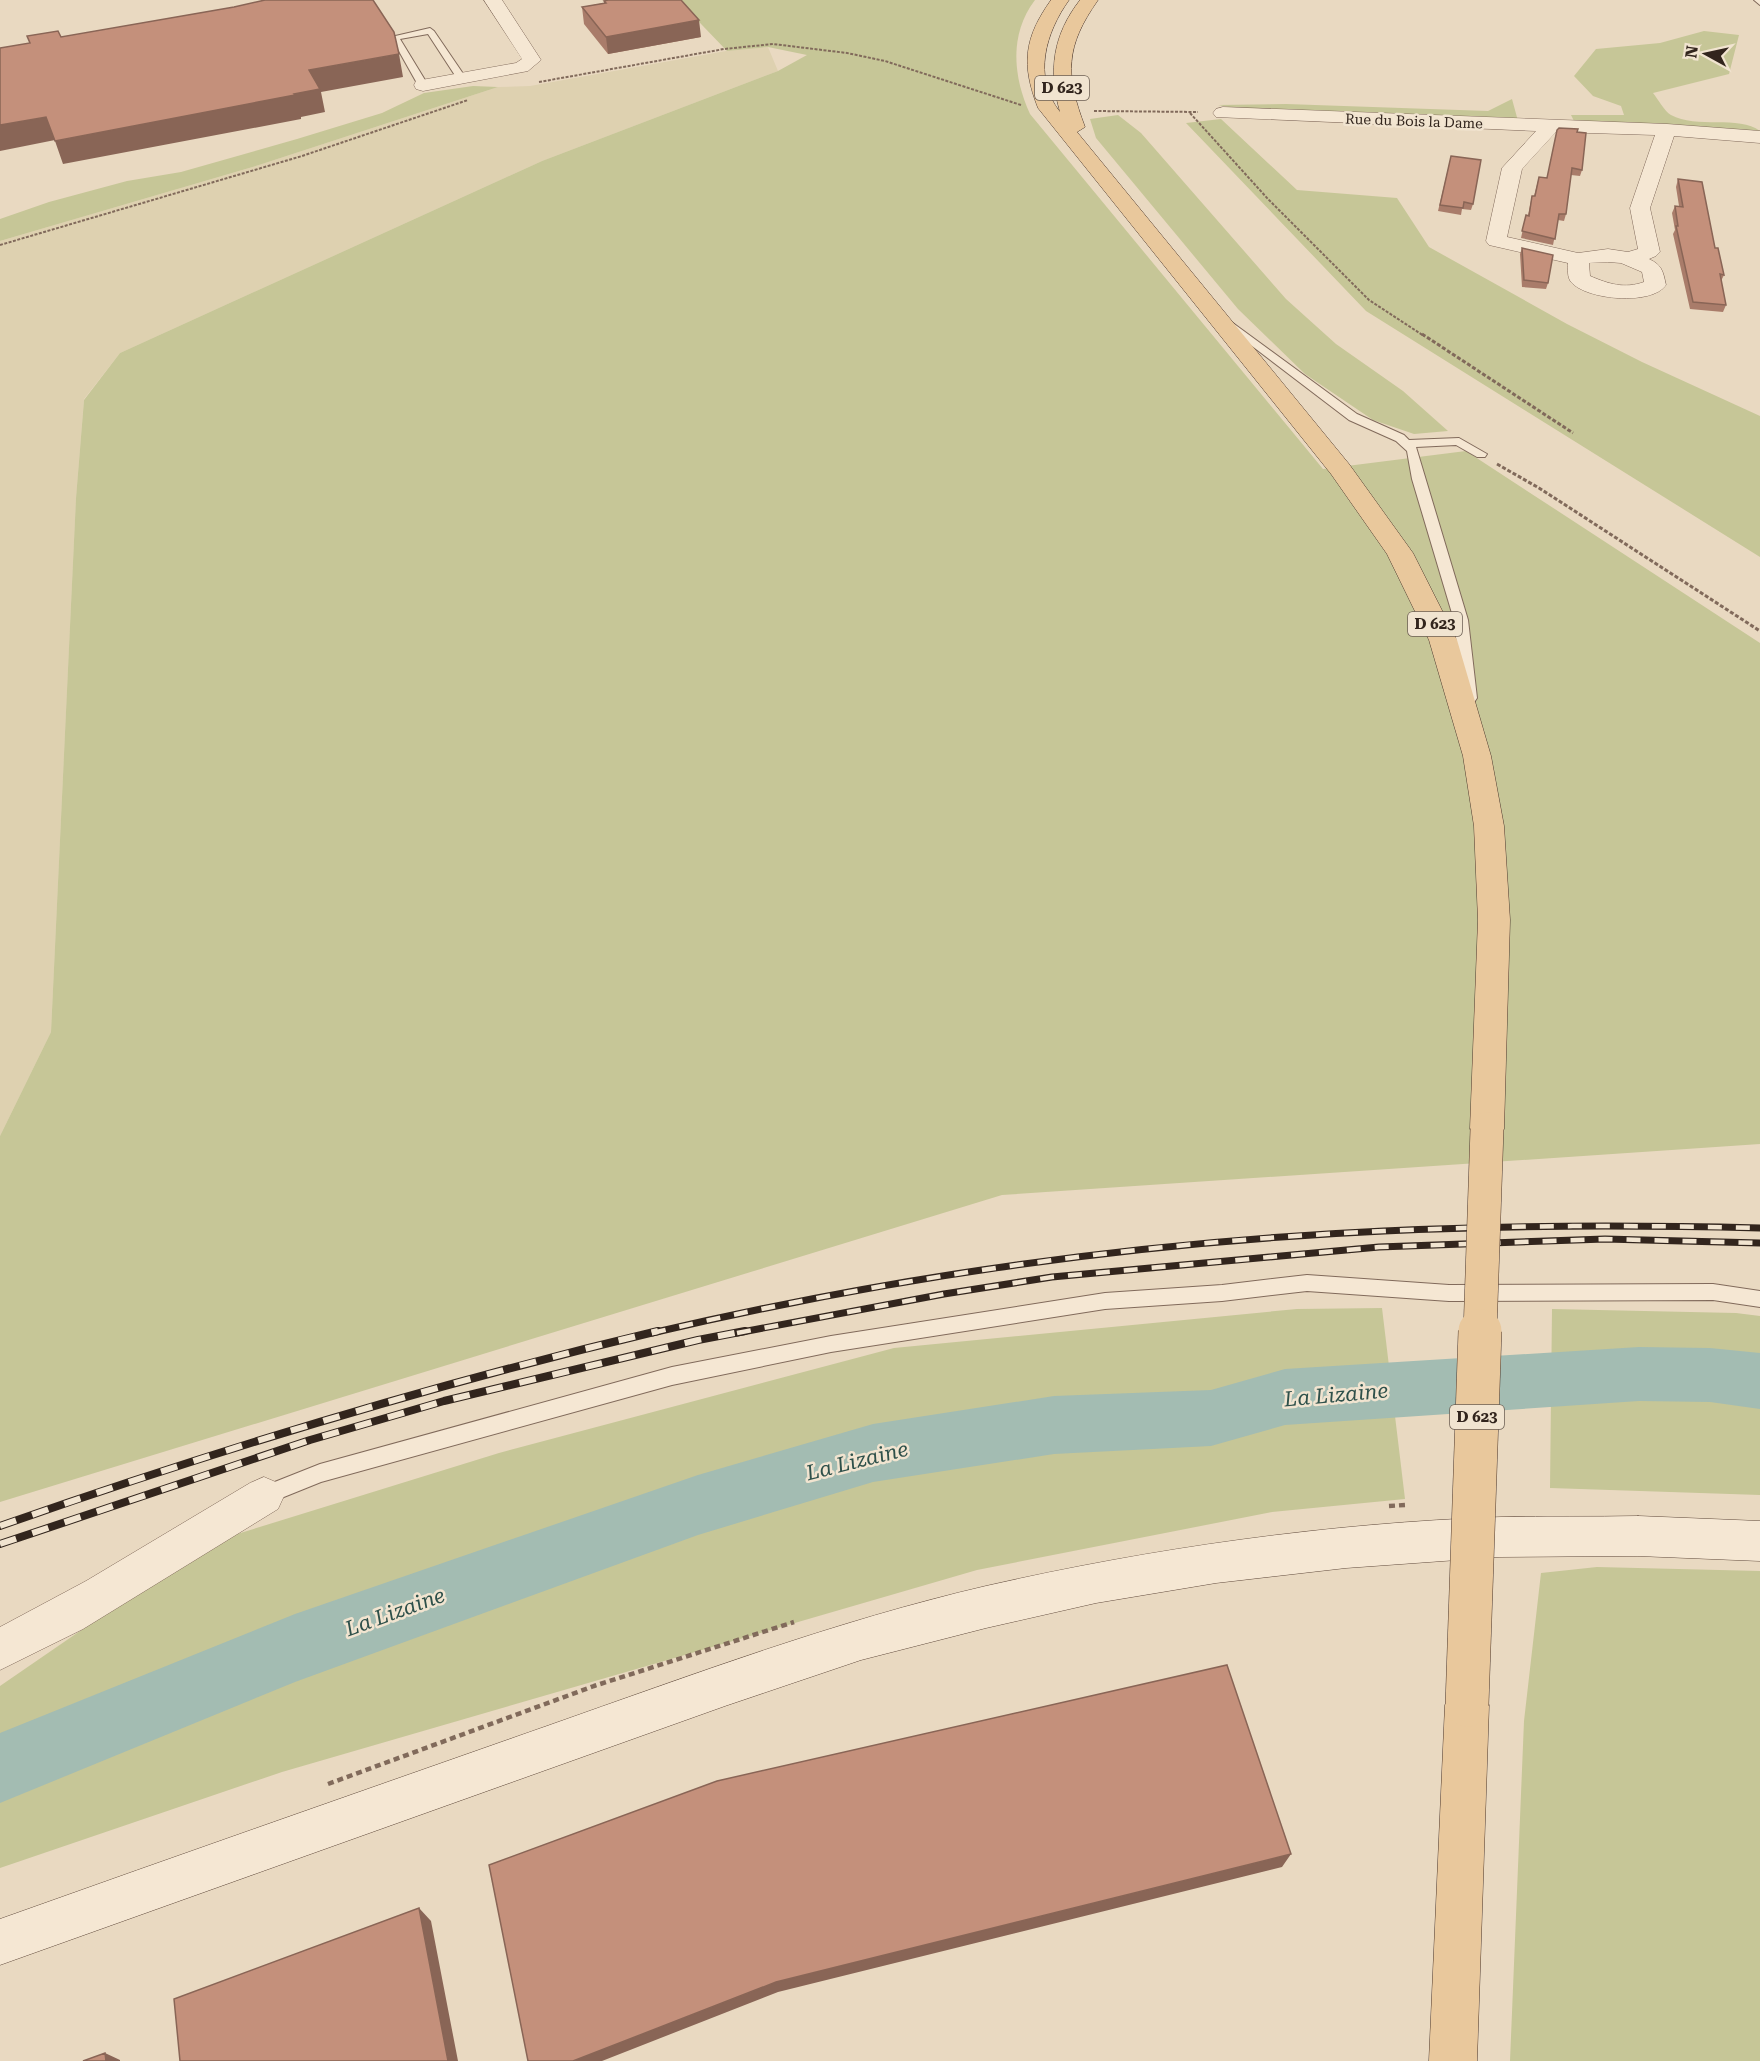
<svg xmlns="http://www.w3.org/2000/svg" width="1760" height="2061" font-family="'Roboto Serif',serif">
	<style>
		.farmland { fill: #ded1b0 }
		.green { fill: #c6c697 }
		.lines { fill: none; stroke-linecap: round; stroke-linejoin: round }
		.river { fill: #a3bcb2; fill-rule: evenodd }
		.service-casing { stroke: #816a5b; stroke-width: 2 }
		.minor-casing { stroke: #816a5b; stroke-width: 1 }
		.secondary-casing { stroke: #624c3e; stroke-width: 1 }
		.primary-casing { stroke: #4f3a2f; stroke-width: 1 }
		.path-far2 { stroke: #816a5b; stroke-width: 2; stroke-dasharray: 3 1.5; stroke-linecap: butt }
		.path-far1 { stroke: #816a5b; stroke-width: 3; stroke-dasharray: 4 2; stroke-linecap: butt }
		.path { stroke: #816a5b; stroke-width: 4.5; stroke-dasharray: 6 4; stroke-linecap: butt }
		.service { fill: #f5e7d3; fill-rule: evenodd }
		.minor { fill: #f5e7d3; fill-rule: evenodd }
		.secondary { fill: #f5e7d3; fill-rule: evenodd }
		.primary { fill: #e9c89c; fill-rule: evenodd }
		.rail-far1-casing { stroke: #32251d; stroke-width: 7 }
		.rail-casing { stroke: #32251d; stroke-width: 8 }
		.rail-far1 { stroke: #f1e4d0; stroke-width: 4.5; stroke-dasharray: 14; stroke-linecap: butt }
		.rail { stroke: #f1e4d0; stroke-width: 6; stroke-dasharray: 17; stroke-linecap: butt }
		.primary-bridge-far1-casing { stroke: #4f3a2f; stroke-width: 34; stroke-linecap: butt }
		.primary-bridge-casing { stroke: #4f3a2f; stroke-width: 44; stroke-linecap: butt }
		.primary-bridge-far1 { stroke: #e9c89c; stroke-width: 33 }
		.primary-bridge { stroke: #e9c89c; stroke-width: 43 }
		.wall { fill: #a97c6a }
		.shaded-wall { fill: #896556 }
		.building { fill: #c4907b; stroke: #896556; stroke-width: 1.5 }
		.labels { text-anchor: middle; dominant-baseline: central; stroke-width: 5; stroke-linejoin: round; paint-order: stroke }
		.far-street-label { font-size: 14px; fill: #32251d; stroke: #f1e4d0 }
		.shield { fill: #f1e4d0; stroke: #6b5e53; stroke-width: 1.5 }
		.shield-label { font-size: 15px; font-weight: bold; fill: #32251d }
		.near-water-label { font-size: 21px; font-style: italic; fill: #2e504a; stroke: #f1e4d0 }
	</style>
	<rect width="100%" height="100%" fill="#e9d9c1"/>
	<path class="farmland" d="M 768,47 L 778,71 L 542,161 L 120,353 L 84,399 L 76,498 L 51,1032 L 0,1136 L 0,241 L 259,165 L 498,87 L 530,86 L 726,51 Z"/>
	<path class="green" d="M 678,0 L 1035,0 C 1009,34 1013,77 1030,114 L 1323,469 L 1466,451 L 1760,643 L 1760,1144 L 1002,1195 L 0,1502 L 0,1136 L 51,1032 L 76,498 L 84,400 L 120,353 L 542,161 L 778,71 L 807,55 L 768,47 L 727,51 Z
		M 1704,31 L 1739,35 L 1729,74 L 1653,93 C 1658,99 1664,111 1671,115 C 1696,129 1739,115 1760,131 L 1575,123 L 1571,115 L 1624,115 L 1621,106 L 1593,96 L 1574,76 L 1596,49 L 1660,43 Z
		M 473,86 L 498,87 L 259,165 L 0,241 L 0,219 L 49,202 L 127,181 L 181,172 L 297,139 L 382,113 L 424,93 Z
		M 1512,99 L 1518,121 L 1256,112 L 1218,105 L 1286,104 L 1488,111 Z
		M 1118,115 L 1141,133 L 1286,299 L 1336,344 L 1403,391 L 1448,431 L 1414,434 L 1373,420 L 1305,374 L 1238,309 L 1096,138 L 1090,119 Z
		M 1221,119 L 1297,190 L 1397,198 L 1429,247 L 1567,324 L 1642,362 L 1760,416 L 1760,557 L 1366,311 L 1186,123 Z
		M 1382,1308 L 1405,1499 L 1272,1512 L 977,1570 L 282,1772 L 0,1868 L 0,1686 L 208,1543 L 499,1453 L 894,1348 L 1297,1309 Z
		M 1552,1309 L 1736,1313 L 1760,1316 L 1760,1495 L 1550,1488 Z
		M 1597,1567 L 1760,1571 L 1760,2061 L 1510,2061 L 1524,1721 L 1541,1573 Z"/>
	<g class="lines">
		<path class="river" d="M 1639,1347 L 1710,1348 L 1760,1353 L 1760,1409 L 1710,1402 L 1639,1401 L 1285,1425 L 1211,1446 L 1054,1454 L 873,1482 L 698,1535 L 295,1682 L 0,1803 L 0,1733 L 295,1614 L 698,1475 L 873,1424 L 1054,1396 L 1211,1390 L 1285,1369 Z"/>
		<g class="service-casing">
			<path id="service" d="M 1754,0 L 1760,0 L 1760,5 Z
				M 430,28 L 434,31 L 466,78 L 464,80 L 458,80 L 428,34 L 400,39 L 428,85 L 423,88 L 418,85 L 391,37 Z
				M 1226,318 L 1357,414 L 1404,435 L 1409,440 L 1459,438 L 1487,454 L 1485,457 L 1477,457 L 1456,445 L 1416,447 L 1468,620 L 1477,698 L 1475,701 L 1465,701 L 1463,698 L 1454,620 L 1412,479 L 1407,451 L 1396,441 L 1349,420 L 1222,323 L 1222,319 Z
				M 1307,1275 L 1449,1285 L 1713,1284 L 1760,1291 L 1760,1307 L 1713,1300 L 1449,1301 L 1307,1291 L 1222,1301 L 1105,1309 L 831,1352 L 672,1385 L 321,1482 L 264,1505 L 257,1503 L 254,1496 L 257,1489 L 320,1464 L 672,1367 L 831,1336 L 1105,1293 L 1222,1285 Z"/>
		</g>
		<g class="minor-casing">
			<path id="minor" d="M 484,0 L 502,0 L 541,60 L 528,71 L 423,91 L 416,89 L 414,85 L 416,81 L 516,63 L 522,59 Z
				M 1223,107 L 1667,124 L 1760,131 L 1760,143 L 1674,136 L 1650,208 L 1660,252 L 1656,256 L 1649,259 C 1662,265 1663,271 1666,285 C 1652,306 1586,300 1571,282 C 1567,277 1568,269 1568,263 L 1489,245 L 1486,241 L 1502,168 L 1536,131 L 1216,117 L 1213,113 L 1216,109 ZM 1556,132 L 1655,135 L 1630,208 L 1638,249 L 1628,252 L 1608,249 L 1578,253 L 1507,237 L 1522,169 ZM 1608,262 L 1621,263 L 1642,272 L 1644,282 C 1624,289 1609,284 1590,276 L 1589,263 Z
				M 264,1477 L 278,1483 L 284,1496 L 278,1509 L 83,1629 L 0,1670 L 0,1627 L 86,1581 L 250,1483 Z"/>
		</g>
		<g class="secondary-casing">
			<path id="secondary" d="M 1638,1516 L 1760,1521 L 1760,1561 L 1638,1556 L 1499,1557 L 1346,1568 L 1216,1583 L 1096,1603 L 986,1628 L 861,1660 L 725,1706 L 0,1965 L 0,1919 C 182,1854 365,1790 547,1726 C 692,1675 836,1621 986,1586 C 1153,1548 1330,1523 1501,1517 C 1547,1516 1593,1517 1638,1516 Z"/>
		</g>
		<g class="primary-casing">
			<path id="primary" d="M 1051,0 L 1069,0 C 1046,32 1032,77 1060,112 C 1048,70 1053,35 1080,0 L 1098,0 C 1065,47 1065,74 1085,127 L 1077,132 L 1349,464 L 1413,553 L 1457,640 L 1491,756 L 1504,826 L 1510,920 L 1504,1129 L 1499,1139 L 1487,1143 L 1475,1139 L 1470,1129 L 1478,920 L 1474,826 L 1463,756 L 1429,640 L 1387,554 L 1331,474 L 1038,108 C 1021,64 1024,38 1051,0 Z
				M 1467,1683 L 1482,1690 L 1489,1705 L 1477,2061 L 1429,2061 L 1445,1705 L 1452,1690 Z"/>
		</g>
		<path class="path-far2" d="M 539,82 L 724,49 L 773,44 L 847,53 L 885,61 L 1021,105
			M 1094,111 L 1198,112
			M 1190,113 L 1268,199 L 1369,300 L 1424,336
			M 0,245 L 302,156 L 468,100"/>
		<path class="path-far1" d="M 1422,334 L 1573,433
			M 1497,464 L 1539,488 L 1760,631"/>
		<path class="path" d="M 1389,1506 L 1405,1505
			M 328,1784 L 594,1686 L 794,1622"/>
		<use href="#service" class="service"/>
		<use href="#minor" class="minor"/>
		<use href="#secondary" class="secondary"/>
		<use href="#primary" class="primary"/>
		<g class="rail-far1-casing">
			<path id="rail-far1" d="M 652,1333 C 891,1277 1139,1242 1384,1231 C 1509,1225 1635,1225 1760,1228
				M 737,1333 L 944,1294 L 1052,1277 L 1379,1247 L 1605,1239 L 1760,1243"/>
		</g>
		<g class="rail-casing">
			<path id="rail" d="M 0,1526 C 217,1450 435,1384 658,1331
				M 0,1544 L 310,1440 L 444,1401 L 698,1340 L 745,1331"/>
		</g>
		<use href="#rail-far1" class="rail-far1"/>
		<use href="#rail" class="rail"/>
		<g class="primary-bridge-far1-casing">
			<path id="primary-bridge-far1" d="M 1480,1333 L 1487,1129"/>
		</g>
		<g class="primary-bridge-casing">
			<path id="primary-bridge" d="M 1467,1705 L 1480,1331"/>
		</g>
		<use href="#primary-bridge-far1" class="primary-bridge-far1"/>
		<use href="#primary-bridge" class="primary-bridge"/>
	</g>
	<path class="wall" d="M 604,1 L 701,37 L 608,54 L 584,24 L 582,7 L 604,3 Z
		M 1557,130 L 1577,132 L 1582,170 L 1580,176 L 1571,175 L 1566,214 L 1564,221 L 1558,220 L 1553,245 L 1521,238 L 1526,215 L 1528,215 L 1532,196 L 1534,196 L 1539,177 L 1547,178 Z
		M 1451,156 L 1473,204 L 1471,210 L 1462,209 L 1461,215 L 1438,211 Z
		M 1678,179 L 1715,248 L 1724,275 L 1721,281 L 1726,305 L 1723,312 L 1690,309 L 1673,234 L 1675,230 L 1672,213 L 1675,206 L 1679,206 L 1676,187 Z
		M 1522,248 L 1548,283 L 1546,289 L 1522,287 L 1520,254 Z"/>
	<path class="shaded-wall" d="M 699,20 L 701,37 L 608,54 L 606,37 Z
		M 399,54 L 403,77 L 321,92 L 325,112 L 301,117 L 301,119 L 63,164 L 55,141 L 294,94 L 309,70 Z
		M 46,117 L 55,140 L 0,151 L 0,125 Z
		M 1291,1854 L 1282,1867 L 778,1992 L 602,2061 L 573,2061 L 776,1982 Z
		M 419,1908 L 431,1921 L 458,2061 L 448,2061 Z
		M 105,2053 L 120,2060 L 120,2061 L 106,2061 Z"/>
	<path class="building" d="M 265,0 L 373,0 L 394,32 L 399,54 L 309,70 L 320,89 L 294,94 L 295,95 L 55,141 L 46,117 L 0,125 L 0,48 L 30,43 L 27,36 L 58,31 L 61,37 L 234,7 Z
		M 608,0 L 681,0 L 699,20 L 606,37 L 582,7 L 606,3 L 604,1 Z
		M 1559,128 L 1578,129 L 1577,132 L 1586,133 L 1582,170 L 1572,168 L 1566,214 L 1559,214 L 1555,239 L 1522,231 L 1526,215 L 1529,216 L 1532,196 L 1535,196 L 1539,177 L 1547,178 L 1557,130 Z
		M 1451,156 L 1481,160 L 1473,204 L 1464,202 L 1463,208 L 1440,205 Z
		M 1678,179 L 1702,182 L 1715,248 L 1718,248 L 1724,275 L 1720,274 L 1726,305 L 1693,302 L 1676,226 L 1678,226 L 1675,206 L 1683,207 Z
		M 1522,248 L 1553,255 L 1548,283 L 1524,280 Z
		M 1227,1665 L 1291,1854 L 776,1982 L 573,2061 L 528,2061 L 489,1865 L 717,1781 Z
		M 419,1908 L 448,2061 L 180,2061 L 174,1999 Z
		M 105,2053 L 106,2061 L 83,2061 Z"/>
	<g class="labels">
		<g class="far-street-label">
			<text transform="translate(1414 121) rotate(2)">Rue du Bois la Dame</text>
		</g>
		<g class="shield">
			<rect x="1035" y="76" width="54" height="24" rx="4.5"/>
			<rect x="1408" y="612" width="54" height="24" rx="4.5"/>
			<rect x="1450" y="1405" width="54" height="24" rx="4.5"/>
		</g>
		<g class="shield-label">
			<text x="1062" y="88">D 623</text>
			<text x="1435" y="624">D 623</text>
			<text x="1477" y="1417">D 623</text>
		</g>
		<g class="near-water-label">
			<text transform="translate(1336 1395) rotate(-5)">La Lizaine</text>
			<text transform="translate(857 1461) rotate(-14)">La Lizaine</text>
			<text transform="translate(395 1612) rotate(-20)">La Lizaine</text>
		</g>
	</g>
	<g transform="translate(1706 54) rotate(278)" stroke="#f1e4d0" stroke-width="4.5" paint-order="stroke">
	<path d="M0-4.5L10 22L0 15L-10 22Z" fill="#32251d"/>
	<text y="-9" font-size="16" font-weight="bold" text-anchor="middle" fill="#32251d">N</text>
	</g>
</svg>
